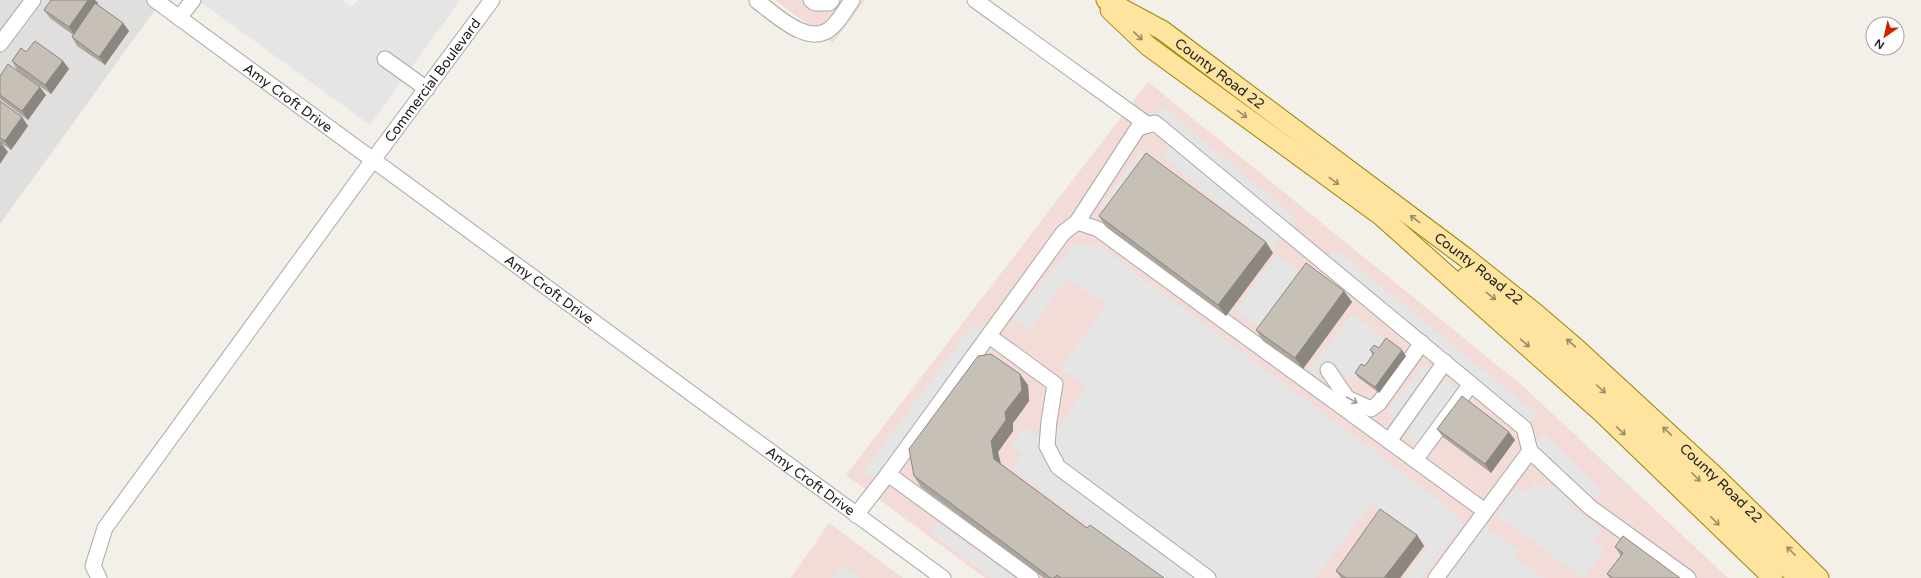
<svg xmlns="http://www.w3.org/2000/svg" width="1921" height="578" font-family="'Varela Round',sans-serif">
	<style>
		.residential { fill: #e0dfde }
		.commercial { fill: #f3dcd7 }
		.parking { fill: #e5e5e5 }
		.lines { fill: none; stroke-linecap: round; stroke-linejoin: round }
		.minor-casing { stroke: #a8a8a8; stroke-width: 17 }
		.major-casing { stroke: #9f8200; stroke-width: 21 }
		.minor { stroke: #fff; stroke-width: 15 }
		.major { stroke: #ffe4a0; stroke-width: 19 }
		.wall { fill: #aba59d }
		.shaded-wall { fill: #8b8680 }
		.building { fill: #c7c0b7; stroke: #8b8680 }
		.oneway { stroke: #9b8c67 }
		.oneway2 { stroke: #9b9b9b }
		.labels { text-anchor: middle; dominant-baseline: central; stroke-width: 3; stroke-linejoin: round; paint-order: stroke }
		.street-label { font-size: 14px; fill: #212121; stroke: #fff }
	</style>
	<rect width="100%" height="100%" fill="#f2f0e8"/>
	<path class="residential" d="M 0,0 L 162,0 L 0,224 Z"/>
	<path class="commercial" d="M 775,0 L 865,0 L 833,43 Z
		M 1148,82 L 1524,387 L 1728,578 L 985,578 L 846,475 Z
		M 829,523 L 903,578 L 791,578 Z"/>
	<path class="parking" d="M 198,0 L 342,0 L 352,7 L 358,0 L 460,0 L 370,125 Z
		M 1162,106 L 1297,218 L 1273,248 L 1163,157 L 1179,136 L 1156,116 Z
		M 1142,150 L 1153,159 L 1111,215 L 1101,206 Z
		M 1074,244 L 1098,245 L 1427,491 L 1464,522 L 1422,578 L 1404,578 L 1429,545 L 1372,503 L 1315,578 L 1160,578 L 1012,469 L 1023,454 L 1012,447 L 1024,427 L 1035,434 L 1061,425 L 1086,387 L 1060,368 L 1107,304 L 1066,279 L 1029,331 L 1014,318 Z
		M 1335,248 L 1537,414 L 1527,426 L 1325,258 Z
		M 1277,254 L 1307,277 L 1265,332 L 1235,310 Z
		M 1352,313 L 1384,339 L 1353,381 L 1327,362 L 1317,377 L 1309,370 Z
		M 974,323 L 985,329 L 875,479 L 863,472 Z
		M 1424,364 L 1458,391 L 1418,445 L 1407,436 L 1412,428 L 1386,413 Z
		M 1544,433 L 1603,492 L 1593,500 L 1533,444 Z
		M 1535,482 L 1546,490 L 1550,485 L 1573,501 L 1569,506 L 1602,530 L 1594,542 L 1605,550 L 1584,578 L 1496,515 L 1518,486 L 1527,493 Z
		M 936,522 L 1015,578 L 991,578 L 929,532 Z
		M 1484,526 L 1519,550 L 1515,557 L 1544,578 L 1447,578 Z
		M 841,565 L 861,578 L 832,578 Z"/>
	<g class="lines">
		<g class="minor-casing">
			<g id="minor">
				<path id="s1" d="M 155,0 L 943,578"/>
				<path d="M 811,0 L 815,3 L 829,3 L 832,0"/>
				<path d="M 975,0 L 1148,125"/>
				<path d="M 757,1 C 775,14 810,49 832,27 C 840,20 846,9 852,0"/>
				<path d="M 179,18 L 193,0"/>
				<path d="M 0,44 L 33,0"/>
				<path d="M 385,59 L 427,89"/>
				<path d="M 1077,222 L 1138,128 L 1155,123 L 1524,428 L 1530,451"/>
				<path d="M 989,336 L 1055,384 L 1049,421 L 1047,446 L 1058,467 L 1208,578"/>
				<path d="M 1328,370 L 1347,398 L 1371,409 L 1379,403 L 1422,343"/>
				<path d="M 1389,441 L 1445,362"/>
				<path d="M 1415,460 L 1471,384"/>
				<path d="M 888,474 L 1031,578"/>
				<path d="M 856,515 L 888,474 L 1063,233 L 1077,222 L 1098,229 L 1485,511"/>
				<path id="s2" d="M 99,578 L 93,566 L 105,528 L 373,160 L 492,0"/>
				<path d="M 1436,578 L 1530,451 L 1591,508 L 1688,578"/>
			</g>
		</g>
		<g class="major-casing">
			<g id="major">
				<path id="s3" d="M 1106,0 L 1162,30 L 1465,257 L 1534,312 L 1576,348 L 1715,476 L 1819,578"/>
				<path d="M 1110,10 L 1148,46 L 1380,215 L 1602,413 L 1773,578"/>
				<path d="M 1466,277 C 1585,369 1691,472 1798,578"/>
			</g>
		</g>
		<use href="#minor" class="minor"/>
		<use href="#major" class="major"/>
	</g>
	<path class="wall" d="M 51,0 L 95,0 L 98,3 L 97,4 L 123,23 L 129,31 L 105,65 L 77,46 L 72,37 L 73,35 L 50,18 L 44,10 Z
		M 26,52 L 63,61 L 69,69 L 51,94 L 17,70 L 12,61 Z
		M 0,76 L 46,95 L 28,120 L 0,99 Z
		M 0,101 L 22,117 L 28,126 L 11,150 L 0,142 Z
		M 1099,216 L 1273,253 L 1226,316 L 1106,227 Z
		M 1344,291 L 1352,302 L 1303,369 L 1263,341 L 1256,330 Z
		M 1379,348 L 1406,356 L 1379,393 L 1359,378 L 1355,373 L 1365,366 L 1373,355 L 1370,350 Z
		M 1028,385 L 1029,401 L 1013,423 L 1013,431 L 998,452 L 1001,464 L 1087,528 L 1164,578 L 1044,578 L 921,487 L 914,476 Z
		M 1437,429 L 1509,432 L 1515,440 L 1491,473 L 1443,437 Z
		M 1417,535 L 1424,546 L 1400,578 L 1341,578 L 1336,571 Z
		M 1615,547 L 1680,578 L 1610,578 L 1607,574 L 1621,556 Z"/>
	<path class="shaded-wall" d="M 88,0 L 95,0 L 98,3 L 75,36 L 69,27 Z
		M 123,23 L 129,31 L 105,65 L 99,57 Z
		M 63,61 L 69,69 L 51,94 L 45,85 Z
		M 40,87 L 46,95 L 28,120 L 22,111 Z
		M 22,117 L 28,126 L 11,150 L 5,141 Z
		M 2,144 L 8,152 L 0,164 L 0,147 Z
		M 1266,242 L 1273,253 L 1226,316 L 1218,305 Z
		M 1344,291 L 1352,302 L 1303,369 L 1295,358 Z
		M 1402,350 L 1406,356 L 1379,393 L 1375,387 Z
		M 1020,374 L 1028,385 L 1029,401 L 1013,423 L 1013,431 L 998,452 L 1002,470 L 994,459 L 991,441 L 1005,412 Z
		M 1509,432 L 1515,440 L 1491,473 L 1485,464 Z
		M 1417,535 L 1424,546 L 1400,578 L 1384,578 Z"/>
	<path class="building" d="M 51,0 L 88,0 L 69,27 L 44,10 Z
		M 95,3 L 123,23 L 99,57 L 72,37 Z
		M 35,41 L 63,61 L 45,85 L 12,61 L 21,48 L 26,52 Z
		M 8,64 L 40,87 L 22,111 L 0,95 L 0,76 Z
		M 0,101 L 22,117 L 5,141 L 0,138 Z
		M 0,142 L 2,144 L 0,147 Z
		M 1146,153 L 1266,242 L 1218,305 L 1099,216 Z
		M 1306,263 L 1344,291 L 1295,358 L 1256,330 Z
		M 1386,338 L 1402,350 L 1375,387 L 1355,373 L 1361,364 L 1365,366 L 1374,353 L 1370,350 L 1374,345 L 1379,348 Z
		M 991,354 L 1020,374 L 1022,390 L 1005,412 L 1006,420 L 991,441 L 994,459 L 1087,528 L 1090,525 L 1164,578 L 1061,578 L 1057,575 L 1054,578 L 1051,578 L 914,476 L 909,449 L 978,356 Z
		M 1462,396 L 1509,432 L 1485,464 L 1437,429 Z
		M 1380,509 L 1417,535 L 1384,578 L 1346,578 L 1336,571 Z
		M 1623,536 L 1680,578 L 1613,578 L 1607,574 L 1623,553 L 1615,547 Z"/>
	<defs><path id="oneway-shaft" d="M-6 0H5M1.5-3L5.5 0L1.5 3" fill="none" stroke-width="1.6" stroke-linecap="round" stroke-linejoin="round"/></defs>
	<g class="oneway">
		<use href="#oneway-shaft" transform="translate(1138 36) rotate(43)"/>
		<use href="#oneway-shaft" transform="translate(1242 114) rotate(36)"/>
		<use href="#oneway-shaft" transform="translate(1334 181) rotate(36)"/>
		<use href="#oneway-shaft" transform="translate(1415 219) rotate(-143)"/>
		<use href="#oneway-shaft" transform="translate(1491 296) rotate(38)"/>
		<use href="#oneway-shaft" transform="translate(1525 343) rotate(41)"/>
		<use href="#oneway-shaft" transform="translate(1571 343) rotate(-139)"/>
		<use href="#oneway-shaft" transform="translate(1601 389) rotate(42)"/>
		<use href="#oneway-shaft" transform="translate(1621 431) rotate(44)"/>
		<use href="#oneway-shaft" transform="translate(1667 431) rotate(-137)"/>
		<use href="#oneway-shaft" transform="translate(1696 477) rotate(45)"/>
		<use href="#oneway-shaft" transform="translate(1715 521) rotate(45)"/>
		<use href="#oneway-shaft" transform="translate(1791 551) rotate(-135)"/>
	</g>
	<use class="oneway2" href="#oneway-shaft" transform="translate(1352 400) rotate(29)"/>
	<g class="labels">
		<g class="street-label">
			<text stroke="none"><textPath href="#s3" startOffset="136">County Road 22</textPath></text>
			<text stroke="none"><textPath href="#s2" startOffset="608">Commercial Boulevard</textPath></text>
			<text stroke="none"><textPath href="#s1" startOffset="165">Amy Croft Drive</textPath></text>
			<text stroke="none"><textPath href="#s3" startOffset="460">County Road 22</textPath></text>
			<text stroke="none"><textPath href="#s1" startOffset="489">Amy Croft Drive</textPath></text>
			<text stroke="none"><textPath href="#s1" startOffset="813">Amy Croft Drive</textPath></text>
			<text stroke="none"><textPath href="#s3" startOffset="784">County Road 22</textPath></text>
		</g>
	</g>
	<g transform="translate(1885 36) rotate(214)"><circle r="19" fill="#ffffff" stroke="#a6a6a6"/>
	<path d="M0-3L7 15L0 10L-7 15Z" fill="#d31f00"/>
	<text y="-6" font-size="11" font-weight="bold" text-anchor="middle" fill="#212121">N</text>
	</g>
</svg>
